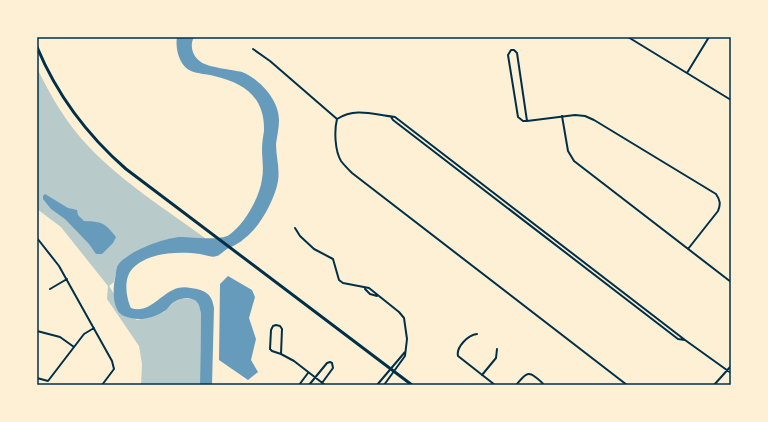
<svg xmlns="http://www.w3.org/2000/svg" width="768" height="422" font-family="'Titillium Web',sans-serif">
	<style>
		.green { fill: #b9caca }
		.water { fill: #669bbc }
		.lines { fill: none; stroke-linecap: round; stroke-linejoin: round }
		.minor { stroke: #003049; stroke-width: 2 }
		.primary { stroke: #003049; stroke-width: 3 }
		.neatline { fill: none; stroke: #003049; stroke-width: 1.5 }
	</style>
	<rect width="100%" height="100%" fill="#fdf0d5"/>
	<path class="green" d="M 37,68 C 51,97 67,124 89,147 C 122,182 167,210 205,238 L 173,238 L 139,250 L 126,257 L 118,265 L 114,282 L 109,286 L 114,294 L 116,307 L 137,320 L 150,317 L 164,312 L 174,302 L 181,299 L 193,299 L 198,302 L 201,312 L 200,385 L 141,385 L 142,364 L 139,346 L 107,299 L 108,286 L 61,227 L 37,209 Z"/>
	<path class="water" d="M 177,37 L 194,37 C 189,46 193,57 201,62 C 207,67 233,70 242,72 C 260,79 279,100 279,120 C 279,128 277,136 276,144 C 276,157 280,168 278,181 C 275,199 260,227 245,238 C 240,243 233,246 227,249 C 224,251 220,255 217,256 C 211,258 206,255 200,254 C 179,251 149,252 133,268 C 123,278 126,297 131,308 C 149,315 162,292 178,288 C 185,286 191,288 197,289 C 209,292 212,297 214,308 L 212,385 L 200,385 L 201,313 C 200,309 199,304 197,302 C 192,296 180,298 174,302 C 170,304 168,310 163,312 C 154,317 142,321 131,318 C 126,317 119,315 117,309 C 113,302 113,287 115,279 C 116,275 116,268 118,265 C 126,252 166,237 181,237 C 192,237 220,241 229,235 C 244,225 260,197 262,179 C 264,169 262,159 262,149 C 262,143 263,137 264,131 C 265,97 244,83 214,76 C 207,74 198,74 191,71 C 179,66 175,48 177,37 Z
		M 45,194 L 68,208 L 77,210 L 78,215 L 84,221 C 102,222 104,222 116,237 L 113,243 L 102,254 L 96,254 L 89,244 L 65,219 L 51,209 L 43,199 L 43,196 Z
		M 228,276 L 252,290 L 255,297 L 249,318 L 256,339 L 251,360 L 258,372 L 248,380 L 219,360 L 220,284 Z"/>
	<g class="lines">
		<path class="minor" d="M 628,37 L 731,100
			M 253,49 L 270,61 L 337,119 C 334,131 335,151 341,161 C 344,165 348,169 352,173 L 627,385
			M 687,73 L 709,37
			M 562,116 L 568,151 L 574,161 L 731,282
			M 391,117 L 393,120 L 678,339 L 685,340
			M 337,119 C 356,107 374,115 395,117 L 685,340 L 731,373
			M 527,121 L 517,53 L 514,50 L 511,50 L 508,55 L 518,117 L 523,121 L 527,121 L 575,115 L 585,116 L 594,120 L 716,194 C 720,200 721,204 718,211 L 688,249
			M 295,228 L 300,236 L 314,249 L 333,259 L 339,280 L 343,283 L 369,288 L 399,312 L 404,318 L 407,339 L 405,356 L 384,385
			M 37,238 L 59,266 L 112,361 L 114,369 L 102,385
			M 50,289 L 67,279
			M 365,289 L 370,294 L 377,296
			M 276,325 L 280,326 L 282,329 L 281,354 L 272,351 L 270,349 L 271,330 L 273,326 Z
			M 37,331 L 60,337 L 74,347
			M 477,334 C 468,335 456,347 458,356 L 495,385
			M 281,354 L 294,361 L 325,385
			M 482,375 L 496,358 L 497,349
			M 37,378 L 48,381 L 84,334 L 94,328
			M 299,385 L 308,373
			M 309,385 L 327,363 L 330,362 L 332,363 L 333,368 L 322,383
			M 377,385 L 405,352
			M 516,385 C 522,379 526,370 534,376 C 538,379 541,381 544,385
			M 714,385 L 731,366"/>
		<path class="primary" d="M 37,47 C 57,95 87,135 126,169 L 412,385"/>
	</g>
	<rect width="768" height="422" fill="none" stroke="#fdf0d5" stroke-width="76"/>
	<rect x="38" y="38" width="692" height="346" class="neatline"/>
</svg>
